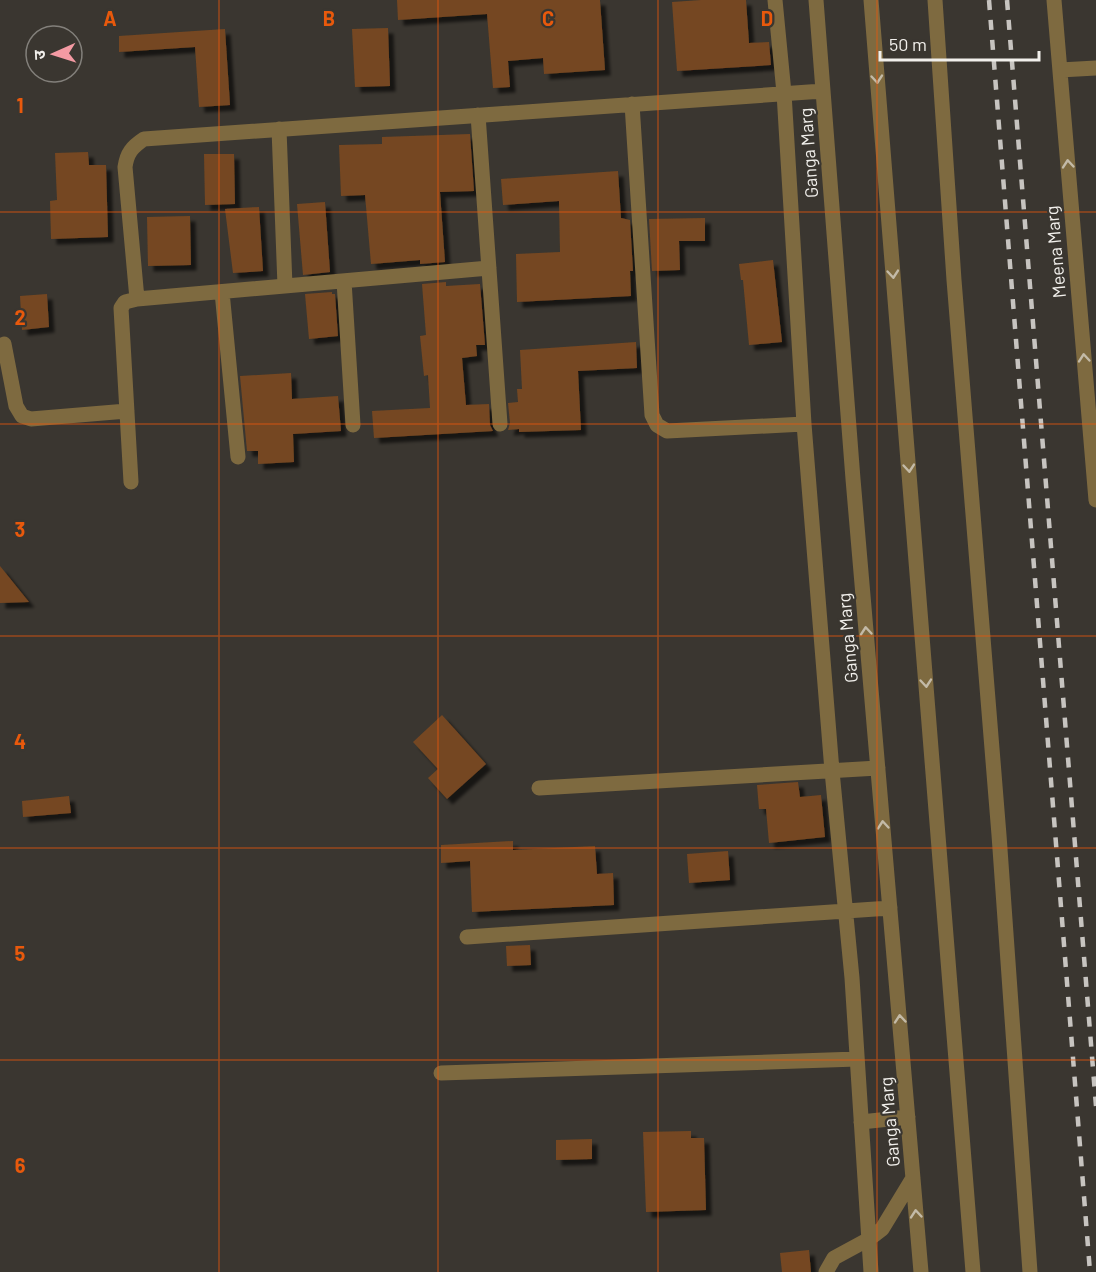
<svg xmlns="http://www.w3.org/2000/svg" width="1096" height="1272" font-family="Barlow,'Noto Sans Devanagari',sans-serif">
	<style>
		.building { fill: #754721; filter: url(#shadow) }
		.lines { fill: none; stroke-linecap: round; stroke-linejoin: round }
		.minor { stroke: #7e6a40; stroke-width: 15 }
		.rail { stroke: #c7c4c0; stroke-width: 4.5; stroke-dasharray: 10 10; stroke-linecap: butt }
		.oneway { stroke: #c3baa7 }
		.grid { fill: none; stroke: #e8590c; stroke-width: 1.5; stroke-opacity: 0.55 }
		.labels { text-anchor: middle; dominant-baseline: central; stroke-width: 4.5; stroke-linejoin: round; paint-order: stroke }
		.street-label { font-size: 18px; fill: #f1efeb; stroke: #3a3630 }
		.grid-label { font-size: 20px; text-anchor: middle; font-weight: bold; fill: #e8590c; stroke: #3a3630; stroke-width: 4.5; stroke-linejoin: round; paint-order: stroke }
	</style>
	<defs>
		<filter id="shadow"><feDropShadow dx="5.5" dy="5.5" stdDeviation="1.5" flood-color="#0009"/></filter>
	</defs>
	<rect width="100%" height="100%" fill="#3a3630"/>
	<path class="building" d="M 397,0 L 600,0 L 605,70 L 544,74 L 543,58 L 508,61 L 510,87 L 493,88 L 487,14 L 398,20 Z
		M 701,0 L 746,0 L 749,43 L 769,42 L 771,65 L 677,71 L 672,2 Z
		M 388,28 L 390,86 L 355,87 L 352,29 Z
		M 225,29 L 230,105 L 199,107 L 195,47 L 119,52 L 119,36 Z
		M 470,134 L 474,191 L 440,192 L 445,262 L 420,264 L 420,260 L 371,264 L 365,195 L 341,196 L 339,145 L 382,144 L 382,137 Z
		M 88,152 L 89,165 L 106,165 L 108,237 L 51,239 L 50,201 L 57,200 L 55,153 Z
		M 204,154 L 234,154 L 235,204 L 205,205 Z
		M 618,171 L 621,218 L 630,220 L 633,271 L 630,271 L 631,296 L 517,302 L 516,254 L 560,252 L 559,201 L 503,205 L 501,179 Z
		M 325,202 L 330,272 L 303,275 L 297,204 Z
		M 259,207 L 263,271 L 233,273 L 225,209 Z
		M 190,216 L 191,265 L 148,266 L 147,217 Z
		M 705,218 L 705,241 L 679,241 L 680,270 L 652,271 L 649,219 Z
		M 773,260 L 782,342 L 749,345 L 743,280 L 741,280 L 739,264 Z
		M 446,282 L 446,286 L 480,284 L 485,345 L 476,345 L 477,356 L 462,358 L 466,405 L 489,404 L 490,425 L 493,431 L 374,438 L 372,411 L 430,408 L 428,375 L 424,376 L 420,336 L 426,335 L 422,284 Z
		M 332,292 L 332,294 L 335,294 L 338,336 L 309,339 L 305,294 Z
		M 47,294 L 49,327 L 22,330 L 20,296 Z
		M 636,342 L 637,368 L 578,371 L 581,430 L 519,432 L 519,429 L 508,430 L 510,423 L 508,403 L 518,402 L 517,389 L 522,389 L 520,350 Z
		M 291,373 L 292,399 L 338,396 L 341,431 L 293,434 L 294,462 L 258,464 L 258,451 L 247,451 L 240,376 Z
		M 0,566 L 29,602 L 0,603 Z
		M 442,715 L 486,764 L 447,799 L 428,778 L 438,769 L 413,742 Z
		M 798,782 L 800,797 L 821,795 L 825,837 L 769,843 L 766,809 L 759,809 L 757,785 Z
		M 69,796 L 71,813 L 23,817 L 22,801 Z
		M 513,841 L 513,850 L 595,846 L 597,874 L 613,873 L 614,905 L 472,912 L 470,861 L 441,863 L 441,845 Z
		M 728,851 L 730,880 L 689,883 L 687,854 Z
		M 530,945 L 531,965 L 507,966 L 506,946 Z
		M 691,1131 L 691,1138 L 704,1138 L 706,1210 L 646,1212 L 643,1132 Z
		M 592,1139 L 592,1159 L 556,1160 L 556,1140 Z
		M 809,1250 L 811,1272 L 782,1272 L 780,1253 Z"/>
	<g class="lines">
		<path class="minor" d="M 775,0 L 784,93 L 804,424 L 832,771 L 852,978 L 871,1272
			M 816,0 L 853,479 L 921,1272
			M 871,0 L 973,1272
			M 935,0 L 954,280 L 999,835 L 1030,1272
			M 1054,0 L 1096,500
			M 1060,70 L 1096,68
			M 632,104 L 652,415 L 657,425 L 667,431 L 804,424
			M 478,115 L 500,424
			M 279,129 L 285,286
			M 344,281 L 353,425
			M 222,292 L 238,457
			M 137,299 L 489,268
			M 4,344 L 16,406 L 22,416 L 31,419 L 127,411
			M 131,482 L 121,308 L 125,302 L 137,299 L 125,167 C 127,153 132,147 144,139 L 823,91
			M 539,788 L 878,768
			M 467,937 L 890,908
			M 441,1073 L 857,1059
			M 861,1122 L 908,1117
			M 826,1272 L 834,1258 L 869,1239 L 882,1229 L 913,1178"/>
		<path class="rail" d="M 989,0 L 1090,1272
			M 1007,0 L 1096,1106"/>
	</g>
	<defs><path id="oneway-chevron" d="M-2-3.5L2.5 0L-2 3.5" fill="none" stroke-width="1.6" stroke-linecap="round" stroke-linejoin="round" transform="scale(1.5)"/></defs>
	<g class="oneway">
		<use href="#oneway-chevron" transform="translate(877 79) rotate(85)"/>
		<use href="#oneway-chevron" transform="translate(1068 164) rotate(-95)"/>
		<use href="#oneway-chevron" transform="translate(893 274) rotate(85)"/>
		<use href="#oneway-chevron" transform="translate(1084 358) rotate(-95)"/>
		<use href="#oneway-chevron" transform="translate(909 468) rotate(85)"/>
		<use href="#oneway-chevron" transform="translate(866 631) rotate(-95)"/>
		<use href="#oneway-chevron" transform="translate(926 683) rotate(85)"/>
		<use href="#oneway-chevron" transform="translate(883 825) rotate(-95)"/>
		<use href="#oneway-chevron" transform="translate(900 1019) rotate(-95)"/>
		<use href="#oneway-chevron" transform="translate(916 1214) rotate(-95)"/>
	</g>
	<path class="grid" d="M 219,0 L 219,1272M 438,0 L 438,1272M 658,0 L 658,1272M 877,0 L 877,1272M 0,212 L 1096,212M 0,424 L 1096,424M 0,636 L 1096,636M 0,848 L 1096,848M 0,1060 L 1096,1060"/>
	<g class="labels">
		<g class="street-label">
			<text transform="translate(808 153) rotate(-94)">Ganga Marg</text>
			<text transform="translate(1055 252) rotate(-95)">Meena Marg</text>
			<text transform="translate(847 638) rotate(-95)">Ganga Marg</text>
			<text transform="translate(889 1122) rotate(-95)">Ganga Marg</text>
		</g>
	</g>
	<g class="grid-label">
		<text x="110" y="26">A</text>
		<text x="329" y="26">B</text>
		<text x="548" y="26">C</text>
		<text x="767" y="26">D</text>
		<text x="20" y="113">1</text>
		<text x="20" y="325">2</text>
		<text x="20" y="537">3</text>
		<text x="20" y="749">4</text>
		<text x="20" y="961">5</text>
		<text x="20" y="1173">6</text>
	</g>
	<g transform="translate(54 54) rotate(267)"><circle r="28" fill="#3a3630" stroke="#83807b" stroke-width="1.5"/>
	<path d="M0-4.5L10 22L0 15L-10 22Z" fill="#f49aa3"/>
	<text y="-9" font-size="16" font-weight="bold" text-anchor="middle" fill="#f1efeb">उ</text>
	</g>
	<path d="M880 51v9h159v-9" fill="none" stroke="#f1efeb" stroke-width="3"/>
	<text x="889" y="51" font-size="18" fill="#f1efeb" stroke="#3a3630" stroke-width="4.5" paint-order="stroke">50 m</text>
</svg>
